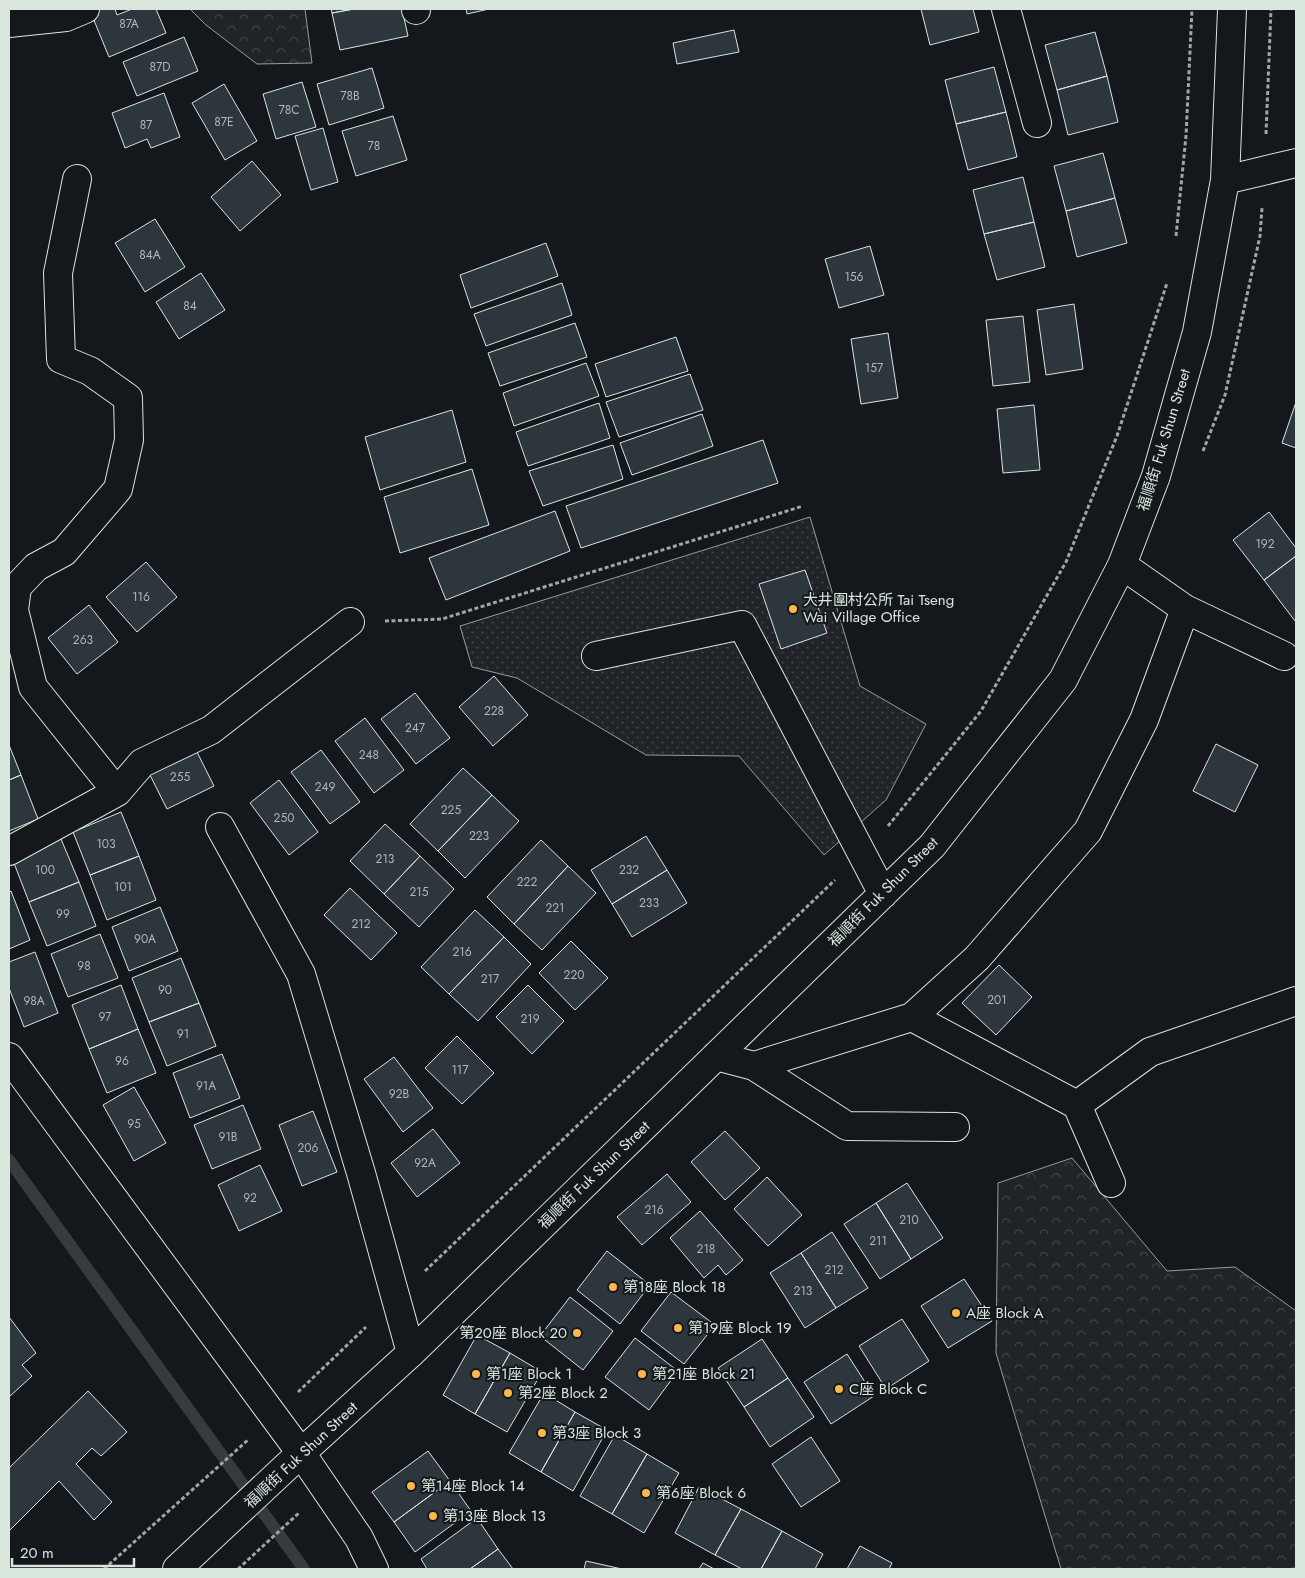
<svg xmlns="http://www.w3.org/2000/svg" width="1305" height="1578" font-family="Jost,'Noto Sans TC',sans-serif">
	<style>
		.forest { fill: url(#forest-crowns); stroke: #939e99 }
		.park { fill: url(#park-dots); stroke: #939e99 }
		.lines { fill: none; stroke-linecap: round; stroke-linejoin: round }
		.stream { stroke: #363b3e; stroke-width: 12 }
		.building { fill: #2c363c; stroke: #d8e6dc }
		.minor-casing { stroke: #d8e6dc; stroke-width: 30 }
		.path { stroke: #9da8a2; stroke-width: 3; stroke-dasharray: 4 2.5; stroke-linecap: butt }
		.minor { stroke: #14181c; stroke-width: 28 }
		.poi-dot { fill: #ffb74d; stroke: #14181c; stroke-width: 2 }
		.labels { text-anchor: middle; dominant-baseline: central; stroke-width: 4; stroke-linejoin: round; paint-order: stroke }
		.number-label { font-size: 12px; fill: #adbab4 }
		.street-label { font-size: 15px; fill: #d8e6dc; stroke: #14181c }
		.poi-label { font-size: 15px; fill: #d8e6dc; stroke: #14181c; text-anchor: start }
	</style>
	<defs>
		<pattern id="forest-crowns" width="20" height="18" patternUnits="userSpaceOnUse" patternTransform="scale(1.25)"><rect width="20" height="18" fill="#202428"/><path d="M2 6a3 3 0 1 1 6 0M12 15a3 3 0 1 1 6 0" fill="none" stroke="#404447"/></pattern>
		<pattern id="park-dots" width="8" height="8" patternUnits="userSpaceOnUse" patternTransform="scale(1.25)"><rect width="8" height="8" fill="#202428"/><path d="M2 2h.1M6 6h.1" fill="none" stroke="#404447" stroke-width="1.8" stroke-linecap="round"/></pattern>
	</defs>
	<rect width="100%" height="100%" fill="#14181c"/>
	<path class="forest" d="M 190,9 L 305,9 L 312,63 L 257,64 L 206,25 Z
		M 1072,1158 L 1167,1271 L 1235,1267 L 1296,1311 L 1296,1569 L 1061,1569 L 996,1353 L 998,1183 Z"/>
	<path class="park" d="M 810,517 L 860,686 L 926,724 L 886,800 L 824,855 L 739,756 L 646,755 L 517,678 L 472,667 L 460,626 Z"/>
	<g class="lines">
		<path class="stream" d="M 9,1160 L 304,1569"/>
	</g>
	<path class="building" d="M 101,9 L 115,9 L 117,15 L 132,9 L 156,9 L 166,33 L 109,57 L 91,13 Z
		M 331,9 L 354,9 L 332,13 Z
		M 354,9 L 402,9 L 408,36 L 340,50 L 332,13 Z
		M 466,9 L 489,9 L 467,14 Z
		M 921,9 L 973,9 L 979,32 L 930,45 Z
		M 734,30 L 739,52 L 677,64 L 673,43 Z
		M 1095,32 L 1107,76 L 1057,90 L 1045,45 Z
		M 184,37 L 198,71 L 137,96 L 123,62 Z
		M 994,67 L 1006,112 L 956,124 L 945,80 Z
		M 372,68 L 384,108 L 329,125 L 317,84 Z
		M 1107,76 L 1118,122 L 1068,135 L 1057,90 Z
		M 302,82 L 316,127 L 276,139 L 263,94 Z
		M 224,84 L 257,141 L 225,160 L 192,103 Z
		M 164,93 L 180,137 L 151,148 L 147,139 L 125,148 L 112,113 Z
		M 1006,112 L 1017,157 L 968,170 L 956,124 Z
		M 393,116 L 407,160 L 356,176 L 342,131 Z
		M 323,128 L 338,182 L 311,190 L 295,136 Z
		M 1103,153 L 1115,198 L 1066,211 L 1054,166 Z
		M 252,161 L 281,195 L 240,231 L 211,197 Z
		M 1023,177 L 1034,222 L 984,234 L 973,190 Z
		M 1115,198 L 1127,243 L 1077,257 L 1066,211 Z
		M 155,219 L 185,267 L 145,292 L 115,243 Z
		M 1034,222 L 1045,267 L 997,280 L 984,234 Z
		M 546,243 L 558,276 L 471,308 L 460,275 Z
		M 870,246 L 884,295 L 839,308 L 825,259 Z
		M 201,273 L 225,310 L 179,339 L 156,302 Z
		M 562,283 L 572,315 L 486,346 L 474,314 Z
		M 1074,304 L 1083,369 L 1046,375 L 1037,310 Z
		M 1023,316 L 1030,382 L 993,386 L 986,320 Z
		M 575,323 L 587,357 L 500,386 L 488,353 Z
		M 888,333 L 898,398 L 861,404 L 851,339 Z
		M 676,337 L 688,371 L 606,397 L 595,364 Z
		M 586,363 L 599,396 L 514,426 L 503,393 Z
		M 690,374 L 703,410 L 619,437 L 606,402 Z
		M 1296,402 L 1296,448 L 1282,443 Z
		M 599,403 L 610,438 L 528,466 L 516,432 Z
		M 1034,405 L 1040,470 L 1003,473 L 997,409 Z
		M 452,410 L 466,462 L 380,490 L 365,437 Z
		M 702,414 L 713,446 L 632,475 L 620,443 Z
		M 763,440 L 778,483 L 581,548 L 566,506 Z
		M 613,445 L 623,479 L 543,506 L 529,471 Z
		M 472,469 L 489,525 L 400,553 L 384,497 Z
		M 555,511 L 570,551 L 446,600 L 429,558 Z
		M 1269,512 L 1296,548 L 1296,556 L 1264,580 L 1233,540 Z
		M 1296,556 L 1296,620 L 1295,621 L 1264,580 Z
		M 146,562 L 177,597 L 137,632 L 106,597 Z
		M 805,570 L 827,633 L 781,649 L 759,584 Z
		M 89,605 L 118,642 L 77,674 L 48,638 Z
		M 494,676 L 528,715 L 493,746 L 459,707 Z
		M 415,693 L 450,738 L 416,764 L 381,719 Z
		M 365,718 L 404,770 L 374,793 L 335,741 Z
		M 193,744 L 214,786 L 167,809 L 146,767 Z
		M 1216,744 L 1258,765 L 1235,812 L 1193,791 Z
		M 9,745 L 21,775 L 9,780 Z
		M 321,750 L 360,802 L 330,824 L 291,772 Z
		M 463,768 L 492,795 L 438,851 L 410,824 Z
		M 21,775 L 38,819 L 9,831 L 9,780 Z
		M 279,780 L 318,832 L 289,855 L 250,803 Z
		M 492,795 L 519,821 L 465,878 L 438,851 Z
		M 121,812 L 139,856 L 90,875 L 73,832 Z
		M 385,824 L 420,856 L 384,894 L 350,861 Z
		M 646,836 L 667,870 L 612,904 L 591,870 Z
		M 61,839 L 79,882 L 29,902 L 12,858 Z
		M 541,840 L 568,866 L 514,924 L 487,897 Z
		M 139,856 L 156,900 L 107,920 L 90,875 Z
		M 420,856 L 454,889 L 419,927 L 384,894 Z
		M 568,866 L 596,893 L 542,950 L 514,924 Z
		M 667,870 L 687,903 L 632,937 L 612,904 Z
		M 79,882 L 96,926 L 47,946 L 29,902 Z
		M 350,888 L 397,933 L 371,960 L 324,915 Z
		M 11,891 L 30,940 L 9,949 L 9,893 Z
		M 160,907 L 178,951 L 129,971 L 112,927 Z
		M 475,910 L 504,937 L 449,994 L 421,967 Z
		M 100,934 L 118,978 L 68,997 L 51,954 Z
		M 504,937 L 531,964 L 478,1021 L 449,994 Z
		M 571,941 L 608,978 L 575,1010 L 539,973 Z
		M 35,952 L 58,1013 L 24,1027 L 9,988 L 9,962 Z
		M 181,958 L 199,1003 L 149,1022 L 132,978 Z
		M 999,965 L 1032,997 L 996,1035 L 962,1003 Z
		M 121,985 L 138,1029 L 89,1049 L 72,1005 Z
		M 528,985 L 564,1021 L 532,1054 L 496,1017 Z
		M 199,1003 L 216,1046 L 167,1066 L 149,1022 Z
		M 138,1029 L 156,1073 L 107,1093 L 89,1049 Z
		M 457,1036 L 494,1073 L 462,1104 L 425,1068 Z
		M 222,1054 L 240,1098 L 190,1118 L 173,1073 Z
		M 394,1057 L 433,1108 L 403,1132 L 364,1079 Z
		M 134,1087 L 166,1143 L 134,1161 L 103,1105 Z
		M 243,1105 L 261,1149 L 212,1169 L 194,1125 Z
		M 313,1111 L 337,1172 L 302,1186 L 279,1125 Z
		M 433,1129 L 460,1163 L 417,1197 L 391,1163 Z
		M 725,1131 L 760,1168 L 725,1200 L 691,1162 Z
		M 260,1165 L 282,1211 L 239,1231 L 218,1185 Z
		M 667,1174 L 691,1202 L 642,1245 L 617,1217 Z
		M 767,1177 L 802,1215 L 768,1246 L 734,1209 Z
		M 907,1183 L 943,1238 L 911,1259 L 876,1203 Z
		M 876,1203 L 911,1259 L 880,1279 L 844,1224 Z
		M 700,1211 L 743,1260 L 726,1275 L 718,1265 L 704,1278 L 670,1238 Z
		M 832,1232 L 868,1288 L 836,1308 L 801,1253 Z
		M 607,1251 L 650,1285 L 620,1324 L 577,1290 Z
		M 801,1253 L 836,1308 L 805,1328 L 770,1273 Z
		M 964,1279 L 992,1321 L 948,1348 L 921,1306 Z
		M 671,1292 L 715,1325 L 684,1364 L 641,1331 Z
		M 570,1297 L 613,1331 L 583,1370 L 540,1336 Z
		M 9,1317 L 36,1353 L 22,1365 L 32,1376 L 9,1397 Z
		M 902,1319 L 929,1361 L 886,1389 L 859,1346 Z
		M 477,1335 L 510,1353 L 475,1414 L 443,1395 Z
		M 635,1338 L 678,1371 L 649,1410 L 605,1377 Z
		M 762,1339 L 788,1378 L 744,1407 L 718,1368 Z
		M 510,1353 L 542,1372 L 507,1432 L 475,1414 Z
		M 847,1354 L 874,1396 L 831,1424 L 804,1382 Z
		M 788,1378 L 814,1417 L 770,1447 L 744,1407 Z
		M 88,1391 L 127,1432 L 101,1456 L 92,1448 L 76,1464 L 112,1502 L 94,1520 L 59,1481 L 9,1531 L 9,1468 Z
		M 544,1393 L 575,1412 L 541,1472 L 509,1453 Z
		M 575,1412 L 607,1430 L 573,1491 L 541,1472 Z
		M 615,1435 L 647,1454 L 612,1514 L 580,1496 Z
		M 811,1437 L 840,1481 L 801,1507 L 772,1464 Z
		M 428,1451 L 450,1481 L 394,1522 L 372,1492 Z
		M 647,1454 L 679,1473 L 644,1533 L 612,1514 Z
		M 450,1481 L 471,1511 L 415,1552 L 394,1522 Z
		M 699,1487 L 741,1509 L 715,1555 L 675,1533 Z
		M 741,1509 L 782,1531 L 761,1569 L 742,1569 L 715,1555 Z
		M 477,1518 L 498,1549 L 470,1569 L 427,1569 L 421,1559 Z
		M 782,1531 L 823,1554 L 815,1569 L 761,1569 Z
		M 860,1546 L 892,1563 L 889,1569 L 847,1569 Z
		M 498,1549 L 513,1569 L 470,1569 Z
		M 586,1561 L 622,1569 L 584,1569 Z
		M 703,1563 L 714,1569 L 699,1569 Z"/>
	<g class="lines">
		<g class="minor-casing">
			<path id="minor" d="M 416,9 L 416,10
				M 1006,9 L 1037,123
				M 9,23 L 66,17 L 85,9
				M 77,179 L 58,273 L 61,359 L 90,371 L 128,398 L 129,440 L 118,489 L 64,552 L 36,567 L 17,587 L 14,610 L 33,687 L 117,792
				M 1225,180 L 1296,163
				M 1122,565 L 1185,609 L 1284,656
				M 596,656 L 742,625 L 883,894
				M 220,827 L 301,974 L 361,1173 L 411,1353
				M 9,851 L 117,792 L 142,763 L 211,730 L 350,622
				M 912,1017 L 977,958 L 1088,831 L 1144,720 L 1185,609
				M 716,1056 L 754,1066 L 912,1017 L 1077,1105 L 1111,1183
				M 9,1057 L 301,1453 L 359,1538 L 374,1569
				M 754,1066 L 847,1126 L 955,1127
				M 1077,1105 L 1150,1052 L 1296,1001
				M 177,1569 L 301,1453 L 411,1353 L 932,846 L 1063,680 L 1122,565 L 1156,476 L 1197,332 L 1225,180 L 1232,9"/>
		</g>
		<path class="path" d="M 1266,134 L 1271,9
			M 1176,236 L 1186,136 L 1192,9
			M 1203,451 L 1225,395 L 1260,236 L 1262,208
			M 385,621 L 442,619 L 803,506
			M 888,826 L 981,711 L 1066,562 L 1117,436 L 1167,283
			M 425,1271 L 835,880
			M 298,1392 L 366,1327
			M 104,1569 L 249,1439
			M 238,1569 L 300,1512"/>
		<use href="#minor" class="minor"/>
	</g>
	<g class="poi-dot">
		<circle cx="793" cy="609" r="5"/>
		<circle cx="613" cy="1287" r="5"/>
		<circle cx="956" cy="1313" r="5"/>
		<circle cx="678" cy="1328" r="5"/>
		<circle cx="577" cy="1333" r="5"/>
		<circle cx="476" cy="1374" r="5"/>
		<circle cx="642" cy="1374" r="5"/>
		<circle cx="839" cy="1389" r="5"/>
		<circle cx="508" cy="1393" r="5"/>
		<circle cx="542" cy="1433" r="5"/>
		<circle cx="411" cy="1486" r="5"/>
		<circle cx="646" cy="1493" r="5"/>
		<circle cx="433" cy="1516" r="5"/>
	</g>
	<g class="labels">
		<g class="number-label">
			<text x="129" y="24">87A</text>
			<text x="160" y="67">87D</text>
			<text x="350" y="96">78B</text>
			<text x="289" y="110">78C</text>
			<text x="224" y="122">87E</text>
			<text x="146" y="125">87</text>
			<text x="374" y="146">78</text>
			<text x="150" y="255">84A</text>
			<text x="854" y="277">156</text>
			<text x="190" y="306">84</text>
			<text x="874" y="368">157</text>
			<text x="1265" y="544">192</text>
			<text x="141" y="597">116</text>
			<text x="83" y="640">263</text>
			<text x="494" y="711">228</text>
			<text x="415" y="728">247</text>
			<text x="369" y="755">248</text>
			<text x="180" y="777">255</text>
			<text x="325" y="787">249</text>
			<text x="451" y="810">225</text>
			<text x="284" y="818">250</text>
			<text x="479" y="836">223</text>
			<text x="106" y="844">103</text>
			<text x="385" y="859">213</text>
			<text x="45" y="870">100</text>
			<text x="629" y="870">232</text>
			<text x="527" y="882">222</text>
			<text x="123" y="887">101</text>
			<text x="419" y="892">215</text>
			<text x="649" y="903">233</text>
			<text x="555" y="908">221</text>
			<text x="63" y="914">99</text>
			<text x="361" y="924">212</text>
			<text x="145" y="939">90A</text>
			<text x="462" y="952">216</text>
			<text x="84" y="966">98</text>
			<text x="574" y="975">220</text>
			<text x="490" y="979">217</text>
			<text x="165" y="990">90</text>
			<text x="997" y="1000">201</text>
			<text x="34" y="1001">98A</text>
			<text x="105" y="1017">97</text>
			<text x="530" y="1019">219</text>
			<text x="183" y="1034">91</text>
			<text x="122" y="1061">96</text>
			<text x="460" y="1070">117</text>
			<text x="206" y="1086">91A</text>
			<text x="399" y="1094">92B</text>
			<text x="134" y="1124">95</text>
			<text x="228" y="1137">91B</text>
			<text x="308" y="1148">206</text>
			<text x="425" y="1163">92A</text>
			<text x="250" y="1198">92</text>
			<text x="654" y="1210">216</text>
			<text x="909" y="1220">210</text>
			<text x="878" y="1241">211</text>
			<text x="706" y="1249">218</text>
			<text x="834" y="1270">212</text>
			<text x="803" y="1291">213</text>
		</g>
		<g class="street-label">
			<text transform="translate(1164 440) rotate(-73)">福順街 Fuk Shun Street</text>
			<text transform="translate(883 892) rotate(-45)">福順街 Fuk Shun Street</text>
			<text transform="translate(594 1175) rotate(-44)">福順街 Fuk Shun Street</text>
			<text transform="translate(301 1455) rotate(-43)">福順街 Fuk Shun Street</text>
		</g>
		<g class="poi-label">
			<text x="803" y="600">大井圍村公所 Tai Tseng<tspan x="803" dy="17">Wai Village Office</tspan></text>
			<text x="623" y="1287">第18座 Block 18</text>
			<text x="966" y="1313">A座 Block A</text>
			<text x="688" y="1328">第19座 Block 19</text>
			<text x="567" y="1333" text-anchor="end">第20座 Block 20</text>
			<text x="486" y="1374">第1座 Block 1</text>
			<text x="652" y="1374">第21座 Block 21</text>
			<text x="849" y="1389">C座 Block C</text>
			<text x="518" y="1393">第2座 Block 2</text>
			<text x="552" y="1433">第3座 Block 3</text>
			<text x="421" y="1486">第14座 Block 14</text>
			<text x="656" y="1493">第6座 Block 6</text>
			<text x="443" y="1516">第13座 Block 13</text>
		</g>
	</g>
	<rect width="1305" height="1578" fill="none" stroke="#d8e6dc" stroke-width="20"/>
	<path d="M12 1558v8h122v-8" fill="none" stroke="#d8e6dc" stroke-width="2.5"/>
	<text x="20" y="1558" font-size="15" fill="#d8e6dc" stroke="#14181c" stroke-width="4" paint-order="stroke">20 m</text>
</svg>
